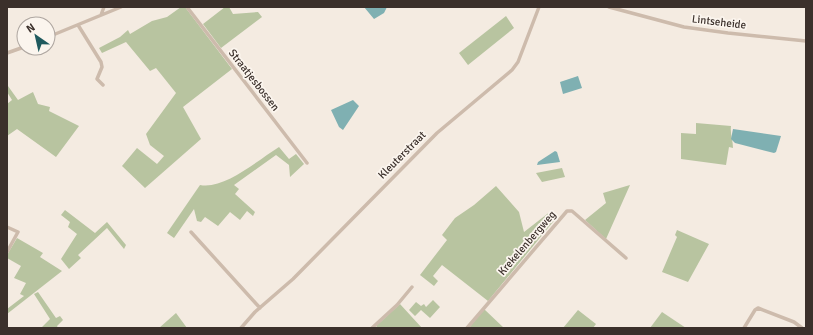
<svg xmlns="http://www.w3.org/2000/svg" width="813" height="335" font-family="Signika,sans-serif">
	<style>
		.green { fill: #b8c4a0 }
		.water { fill: #7fb0b2 }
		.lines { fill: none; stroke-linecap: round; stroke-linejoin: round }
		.minor { stroke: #cdbbac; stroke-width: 3.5 }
		.labels { text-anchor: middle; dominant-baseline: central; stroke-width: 3.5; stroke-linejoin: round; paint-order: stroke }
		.street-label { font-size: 11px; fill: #3b302b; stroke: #fbf5ee }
	</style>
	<rect width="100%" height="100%" fill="#f4ebe1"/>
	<path class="green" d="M 181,7 L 185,7 L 232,69 L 183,107 L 201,139 L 145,188 L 122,166 L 137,148 L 157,164 L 164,156 L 150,145 L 146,134 L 176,93 L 156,68 L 150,71 L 126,42 L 102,53 L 99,48 L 120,37 L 128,30 L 130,34 L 152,21 L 167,17 Z
		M 225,7 L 229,7 L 233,14 L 258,12 L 262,17 L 221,48 L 203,24 Z
		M 506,16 L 514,28 L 468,65 L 459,53 Z
		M 8,86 L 18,100 L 33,92 L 38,104 L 50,107 L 49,111 L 79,126 L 56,157 L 17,129 L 7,136 L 7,104 L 12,100 L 7,92 Z
		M 696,123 L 731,126 C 730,135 733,140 733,148 L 729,147 L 726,165 L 681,159 L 681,133 L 696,134 Z
		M 279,147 L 289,159 L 296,154 L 304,164 L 290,177 L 289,165 L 276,155 L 234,185 L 239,189 L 235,194 L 255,212 L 253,216 L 247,211 L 240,220 L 230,212 L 218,226 L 205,217 L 201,222 L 197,221 L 194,209 L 174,238 L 167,233 L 200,185 C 224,190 258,160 279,147 Z
		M 562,168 L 565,177 L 542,182 L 536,173 Z
		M 630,185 L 606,239 L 585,220 L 606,203 L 603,193 Z
		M 496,186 L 519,212 L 524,232 L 551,211 L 557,217 L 488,301 L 442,265 L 433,276 L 438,281 L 434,286 L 420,275 L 447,240 L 442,235 L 455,218 L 474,205 Z
		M 65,210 L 95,233 L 107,222 L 126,245 L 124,249 L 107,228 L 78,255 L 81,258 L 69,269 L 61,259 L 77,234 L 68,227 L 70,222 L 61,215 Z
		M 677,230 L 709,244 L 688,282 L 662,272 L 677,237 L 675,235 Z
		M 17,238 L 43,253 L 40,257 L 62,271 L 7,314 L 7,309 L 24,296 L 20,294 L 26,283 L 14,278 L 21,266 L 7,258 L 7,255 Z
		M 38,292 L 56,318 L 60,316 L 63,320 L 57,326 L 58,328 L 41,328 L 50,319 L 34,294 Z
		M 433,300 L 440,307 L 430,318 L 421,310 L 415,316 L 409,310 L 416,302 L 421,306 L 424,304 L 426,307 Z
		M 400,304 L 422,328 L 378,328 L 376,326 Z
		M 484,309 L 504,328 L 469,328 Z
		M 578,310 L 596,324 L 593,328 L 563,328 Z
		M 662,312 L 686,328 L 650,328 Z
		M 176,313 L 187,328 L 159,328 Z"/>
	<path class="water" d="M 364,7 L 387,7 L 384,13 L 374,19 Z
		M 578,76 L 582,88 L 563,94 L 560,82 Z
		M 353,100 L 359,106 L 343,130 L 339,127 L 331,110 Z
		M 733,129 L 781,136 L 776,152 L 774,153 L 735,143 L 731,139 Z
		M 555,151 L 557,152 L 560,162 L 537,165 L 538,162 Z"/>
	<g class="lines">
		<path class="minor" d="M 187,7 L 307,163
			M 609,7 L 684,27 L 728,33 L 806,41
			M 101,15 L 104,7
			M 78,25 L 101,62 L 102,67 L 97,79 L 103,85
			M 48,37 L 121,7
			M 7,53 L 24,47
			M 7,227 L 18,232 L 7,252
			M 191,232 L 260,308
			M 241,328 L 255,312 L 293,279 L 437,133 L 512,70 L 518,62 L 539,7
			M 372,328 L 397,305 L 412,287
			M 467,328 L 567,211 L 572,211 L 626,258
			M 744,328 L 755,310 L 758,308 L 794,322 L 802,328"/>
	</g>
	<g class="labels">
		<g class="street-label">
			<text transform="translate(719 22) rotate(7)">Lintseheide</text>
			<text transform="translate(254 80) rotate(52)">Straatjesbossen</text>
			<text transform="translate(402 155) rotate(-45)">Kleuterstraat</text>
			<text transform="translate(527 243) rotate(-49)">Krekelenbergweg</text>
		</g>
	</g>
	<rect width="813" height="335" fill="none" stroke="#3b302b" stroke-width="16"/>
	<g transform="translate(36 36) rotate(326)"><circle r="19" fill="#fbf5ee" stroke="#aea6a0"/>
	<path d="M0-3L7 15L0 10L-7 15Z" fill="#1f5a5e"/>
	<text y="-6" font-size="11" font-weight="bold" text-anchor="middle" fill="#3b302b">N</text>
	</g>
</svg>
